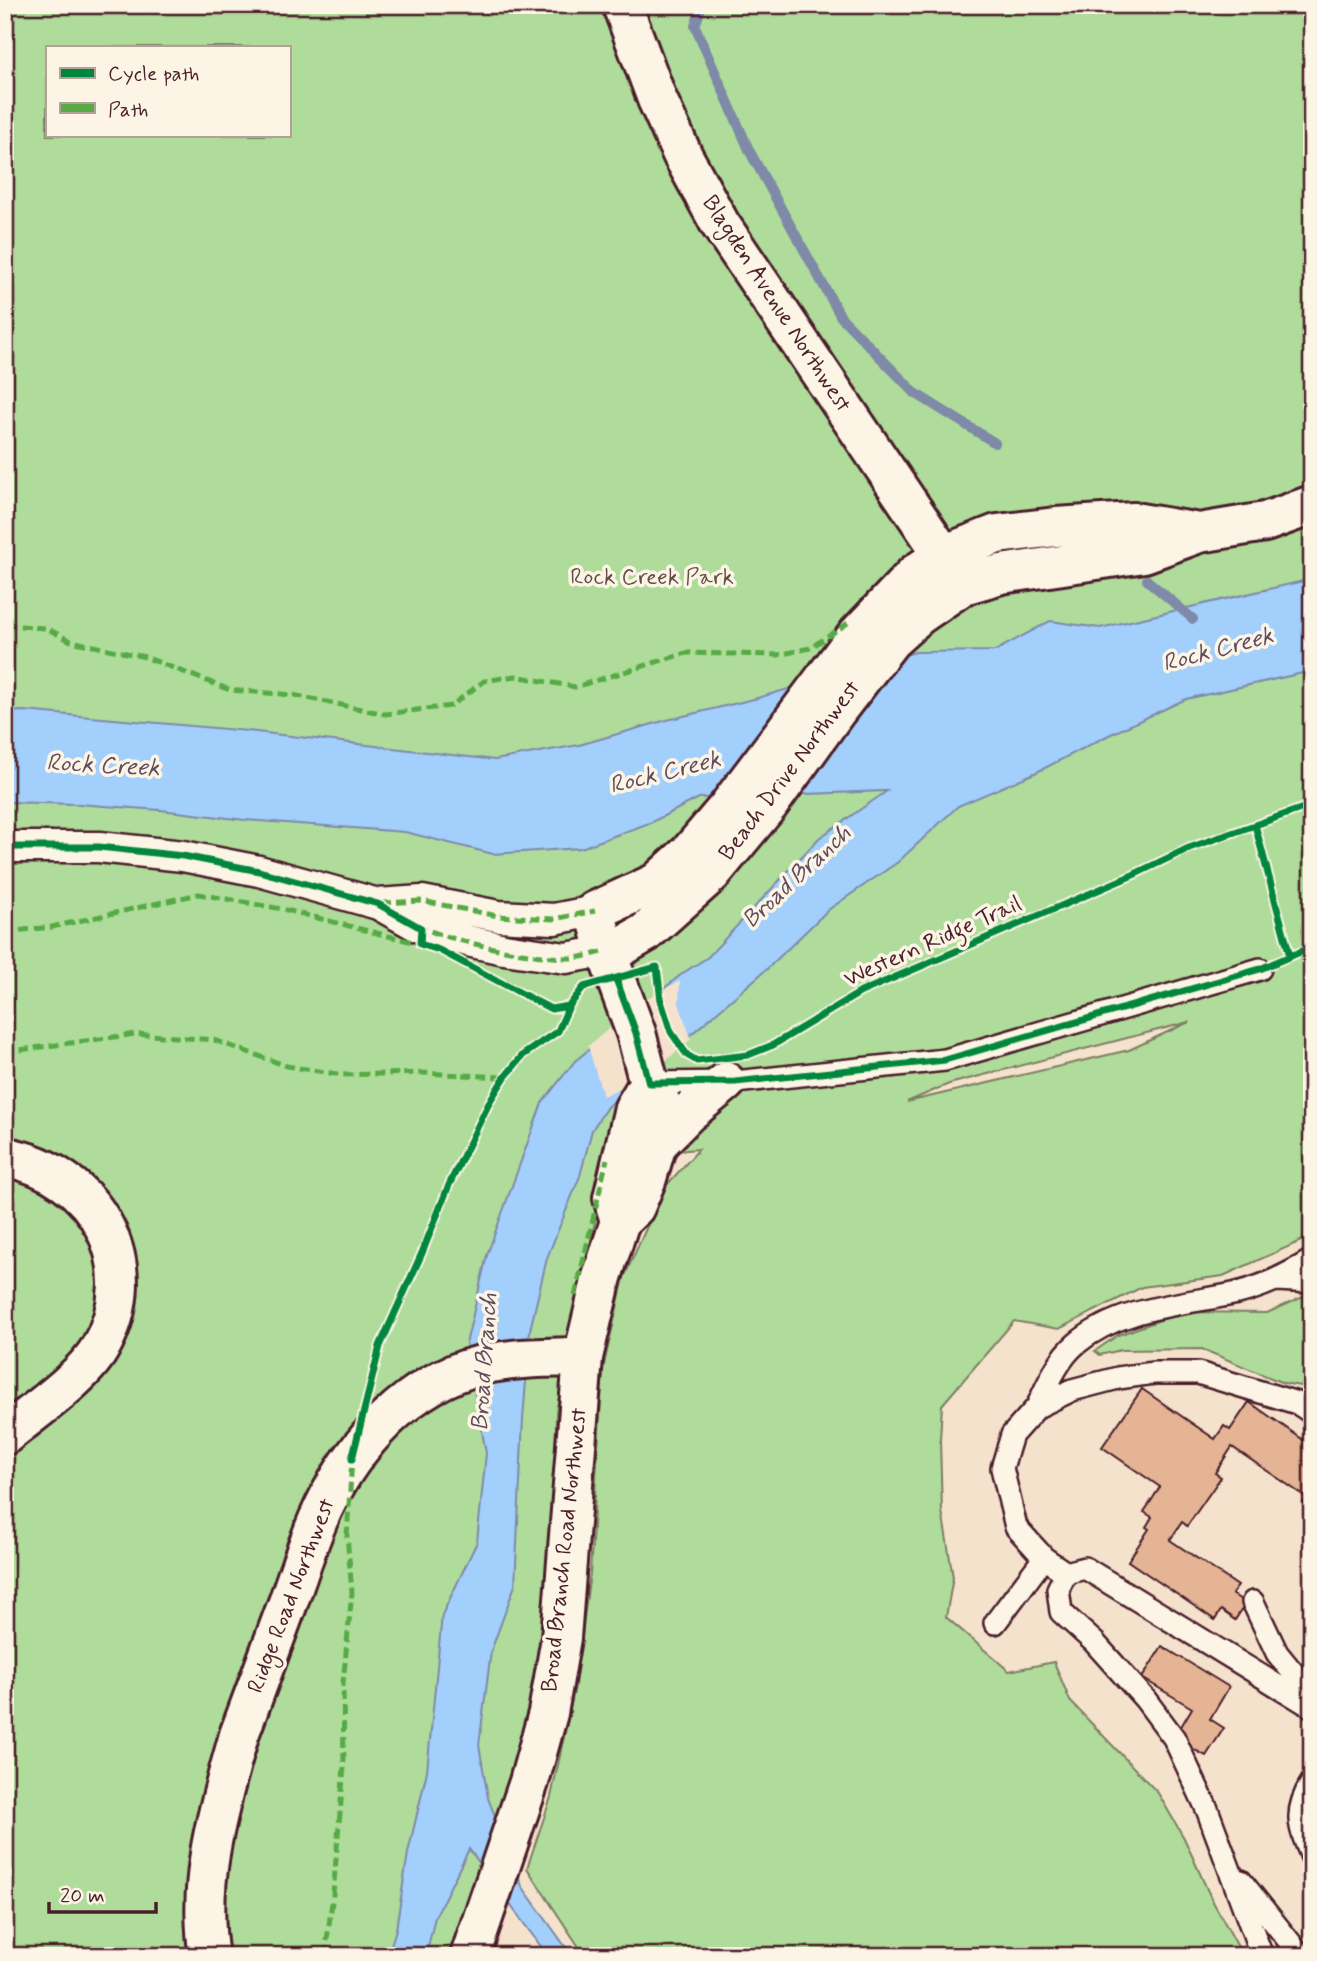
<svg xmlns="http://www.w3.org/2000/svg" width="1317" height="1961" font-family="Mynerve,sans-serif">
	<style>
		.green { fill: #afdc9a; stroke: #7c7e62; stroke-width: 2; fill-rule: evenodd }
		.water { fill: #a2cffc; stroke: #7f89a8; stroke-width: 2 }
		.pier { fill: #f5e2cd }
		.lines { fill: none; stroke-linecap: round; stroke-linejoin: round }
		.stream { stroke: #7f89a8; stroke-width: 10 }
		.building { fill: #e4b495; stroke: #4a1f2b; stroke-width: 2 }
		.service-casing { stroke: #4a1f2b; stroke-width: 26 }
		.pedestrian-casing { stroke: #4a1f2b; stroke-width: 35 }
		.minor-casing { stroke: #4a1f2b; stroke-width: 44 }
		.secondary-casing { stroke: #4a1f2b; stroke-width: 44 }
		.service { stroke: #fcf5e5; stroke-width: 21 }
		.pedestrian { stroke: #fcf5e5; stroke-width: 30 }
		.minor { stroke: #fcf5e5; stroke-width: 38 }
		.secondary { stroke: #fcf5e5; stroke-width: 38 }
		.quiet { stroke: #57aa44; stroke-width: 5; stroke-dasharray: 10 5; stroke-linecap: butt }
		.cycleway-casing { stroke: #fcf5e5; stroke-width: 11 }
		.cycleway { stroke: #00873e; stroke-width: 7 }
		.labels { text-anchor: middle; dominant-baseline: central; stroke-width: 7; stroke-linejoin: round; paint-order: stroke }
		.street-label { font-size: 23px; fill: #4a1f2b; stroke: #fcf5e5 }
		.park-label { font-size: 23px; fill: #634e47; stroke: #fcf5e5 }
		.water-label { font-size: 24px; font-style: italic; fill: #604b5f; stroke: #fcf5e5 }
	</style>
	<rect width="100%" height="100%" fill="#f5e2cd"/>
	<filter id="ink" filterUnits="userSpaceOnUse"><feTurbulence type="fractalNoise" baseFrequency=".0143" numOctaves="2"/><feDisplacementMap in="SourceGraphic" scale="14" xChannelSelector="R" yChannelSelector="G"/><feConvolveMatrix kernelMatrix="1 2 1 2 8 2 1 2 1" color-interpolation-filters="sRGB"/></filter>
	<g filter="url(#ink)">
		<path class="green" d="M 5,5 L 1312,5 L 1312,1236 L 1223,1276 L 1142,1287 L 1059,1329 L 1014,1321 L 942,1405 L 940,1440 L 942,1511 L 953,1577 L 946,1617 L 1009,1671 L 1054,1662 L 1070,1701 L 1158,1793 L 1184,1838 L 1211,1898 L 1243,1956 L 585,1956 L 527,1868 L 551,1797 L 575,1686 L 590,1573 L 603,1369 L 624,1277 L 665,1187 L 699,1149 L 676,1151 L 604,1177 L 556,1412 L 555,1531 L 532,1700 L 507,1812 L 452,1956 L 5,1956 ZM 47,47 L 289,47 L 289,135 L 47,135 ZM 1189,1022 L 1129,1050 L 907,1102 L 949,1084 Z
			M 1312,1293 L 1312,1388 L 1283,1383 L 1202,1349 L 1121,1350 L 1100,1355 L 1095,1351 L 1118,1335 L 1183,1312 L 1267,1313 Z"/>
		<path class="water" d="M 1312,579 L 1312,671 L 1186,699 L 1109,735 L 1037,772 L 958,806 L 898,862 L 828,910 L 768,968 L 607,1107 L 592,1130 L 580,1176 L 547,1258 L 530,1330 L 523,1419 L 515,1585 L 491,1651 L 479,1745 L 488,1798 L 522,1886 L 572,1956 L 548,1956 L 469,1849 L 435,1917 L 426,1956 L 388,1956 L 396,1929 L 408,1853 L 427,1771 L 442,1615 L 477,1542 L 486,1453 L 466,1344 L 487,1255 L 542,1103 L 575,1061 L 683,973 L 708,957 L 819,838 L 887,791 L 699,798 L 652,822 L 581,848 L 493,854 L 405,832 L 245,820 L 160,810 L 77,804 L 5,802 L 5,712 L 24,711 L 248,731 L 495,760 L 579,745 L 667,720 L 754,699 L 915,652 L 995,651 L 1050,621 L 1100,628 Z"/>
		<path class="pier" d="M 680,981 L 679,1003 L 691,1039 L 653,1072 L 603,1096 L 588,1046 L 645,999 Z"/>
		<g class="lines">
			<path class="stream" d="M 702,5 L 695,26 L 750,152 L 841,317 L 915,393 L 995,443
				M 1147,580 L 1193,619"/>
		</g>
		<path class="building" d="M 1142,1389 L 1215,1439 L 1224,1426 L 1230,1430 L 1249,1402 L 1312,1446 L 1312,1509 L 1303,1503 L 1307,1498 L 1232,1447 L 1215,1473 L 1221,1477 L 1187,1526 L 1182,1522 L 1170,1540 L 1238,1586 L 1232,1594 L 1246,1603 L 1235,1620 L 1221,1610 L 1215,1620 L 1128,1561 L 1149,1529 L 1146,1527 L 1152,1517 L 1144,1512 L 1160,1487 L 1102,1447 Z
			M 1162,1646 L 1229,1687 L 1210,1719 L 1224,1728 L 1206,1756 L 1189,1747 L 1179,1730 L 1192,1708 L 1142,1678 Z"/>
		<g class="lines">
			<g class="service-casing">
				<path id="service" d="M 649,1083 L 735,1082 L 945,1060 L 1260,969
					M 1277,1280 L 1312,1282
					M 1037,1407 C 1047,1386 1058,1359 1076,1344 C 1120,1307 1180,1305 1233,1294 C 1262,1288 1287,1275 1312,1260
					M 1066,1573 L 1044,1558 L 1016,1527 L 1002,1468 L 1012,1435 L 1037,1407 L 1072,1390 L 1118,1378 L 1154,1373 L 1198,1373 L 1297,1403 L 1312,1413
					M 1253,1602 L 1277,1653 L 1312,1696
					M 995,1623 L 1044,1558
					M 1312,1782 C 1293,1812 1299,1827 1312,1857
					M 1241,1881 L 1301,1956
					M 1262,1956 L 1207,1809 L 1174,1738 L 1145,1699 L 1094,1642 L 1061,1612 L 1058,1589 L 1066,1573 L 1085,1568 L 1312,1707"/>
			</g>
			<g class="pedestrian-casing">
				<path id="pedestrian" d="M 5,847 L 99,847 L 183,856 L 259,871 L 378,904 L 421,928 L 468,941 L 504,949 L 566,958 L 606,951
					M 378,904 L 422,901 L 498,916 L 554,919 L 595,911"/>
			</g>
			<g class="minor-casing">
				<path id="minor" d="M 5,1157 C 97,1172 147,1266 100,1348 C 83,1378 33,1412 5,1435
					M 209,1956 C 196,1880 219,1807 239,1735 C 256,1690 272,1645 289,1600 C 298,1574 307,1546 318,1520 C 346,1455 398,1392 467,1369 C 505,1357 544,1358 583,1357"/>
			</g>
			<g class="secondary-casing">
				<path id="secondary" d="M 622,5 L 657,99 L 683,156 L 720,224 L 956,574
					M 606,951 L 621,947 L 645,933 L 711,874 L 770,803 L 837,710 L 891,640 L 919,615 L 963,585 L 1001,574 L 1144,553 L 1199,533 L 1265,522 L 1312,505
					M 657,1144 L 688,1113 L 726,1082
					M 620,1221 L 613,1198 L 634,1108 L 649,1083
					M 470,1956 L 529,1782 L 548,1713 L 561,1638 L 583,1357 L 602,1277 L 620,1221 L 635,1207 L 647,1178 L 657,1144 L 662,1105 L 649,1083 L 636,1033 L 606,951 L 595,911 L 656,883 L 689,853 L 728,807 L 858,634 L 915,574 L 943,555 L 997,534 L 1056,527 L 1134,522 L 1199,533"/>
			</g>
			<use href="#service" class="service"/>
			<use href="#pedestrian" class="pedestrian"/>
			<use href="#minor" class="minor"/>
			<use href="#secondary" class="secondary"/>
			<path class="quiet" d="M 5,625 L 46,628 L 71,641 L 145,657 L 230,690 L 293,695 L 385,714 L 451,706 L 484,681 L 515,676 L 575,687 L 686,653 L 778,655 L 810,648 L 848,623
				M 382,903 L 422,901 L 498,916 L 554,919 L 595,911
				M 417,925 C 445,941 536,958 569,958 C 582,958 594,954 606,951
				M 5,932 L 52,927 L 199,894 L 282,909 L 420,944
				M 5,1052 L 136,1034 L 214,1040 L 287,1066 L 343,1075 L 421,1073 L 505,1077
				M 575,1296 L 607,1159
				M 325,1956 L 333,1894 L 344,1767 L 343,1683 L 352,1592 L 347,1536 L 352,1459"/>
			<g class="cycleway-casing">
				<path id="cycleway" d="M 1255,825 L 1290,956
					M 5,847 L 99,847 L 183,856 L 259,871 L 378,904 L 421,928 L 420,944 L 439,950 L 551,1009 L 569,1006
					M 616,979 L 636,1033 L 649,1083 L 735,1082 L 945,1060 L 1260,969 L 1312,947
					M 352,1459 L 380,1346 L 422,1253 L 449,1185 L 491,1099 L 505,1077 L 523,1055 L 558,1031 L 569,1006 L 584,987 L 657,967 L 661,1001 L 671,1032 L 687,1055 L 697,1061 L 748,1055 L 773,1045 L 861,992 L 1133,875 L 1189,848 L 1312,805"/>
			</g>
			<use href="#cycleway" class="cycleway"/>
		</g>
	</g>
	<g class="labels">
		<g class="street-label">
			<text transform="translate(776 304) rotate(57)">Blagden Avenue Northwest</text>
			<text transform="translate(790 771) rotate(-53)">Beach Drive Northwest</text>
			<text transform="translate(933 942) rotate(-24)">Western Ridge Trail</text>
			<text transform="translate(565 1550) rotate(-84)">Broad Branch Road Northwest</text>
			<text transform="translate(292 1596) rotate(-69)">Ridge Road Northwest</text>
		</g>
		<g class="park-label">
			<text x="652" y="578">Rock Creek Park</text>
		</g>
		<g class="water-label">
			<text transform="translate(1218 650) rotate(-15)">Rock Creek</text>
			<text transform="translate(103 766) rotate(3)">Rock Creek</text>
			<text transform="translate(665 773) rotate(-14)">Rock Creek</text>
			<text transform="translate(797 877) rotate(-43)">Broad Branch</text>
			<text transform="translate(485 1362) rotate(-86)">Broad Branch</text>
		</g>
	</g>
	<rect width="1317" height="1961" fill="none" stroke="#fcf5e5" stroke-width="28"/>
	<rect x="14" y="14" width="1289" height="1933" fill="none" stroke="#4a1f2b" stroke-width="2.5" filter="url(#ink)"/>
	<rect x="46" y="46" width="245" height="91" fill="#fcf5e5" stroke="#b59f9b" stroke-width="2"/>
	<rect x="60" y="68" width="35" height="10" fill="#00873e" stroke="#b59f9b" stroke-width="2"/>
	<text x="108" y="80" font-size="21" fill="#4a1f2b">Cycle path</text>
	<rect x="60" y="103" width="35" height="10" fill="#57aa44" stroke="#b59f9b" stroke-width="2"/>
	<text x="108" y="116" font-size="21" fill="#4a1f2b">Path</text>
	<path d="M49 1902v10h107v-10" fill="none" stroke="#4a1f2b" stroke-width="3.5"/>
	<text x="60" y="1902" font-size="21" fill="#4a1f2b" stroke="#fcf5e5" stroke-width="5" paint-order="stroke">20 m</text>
</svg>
